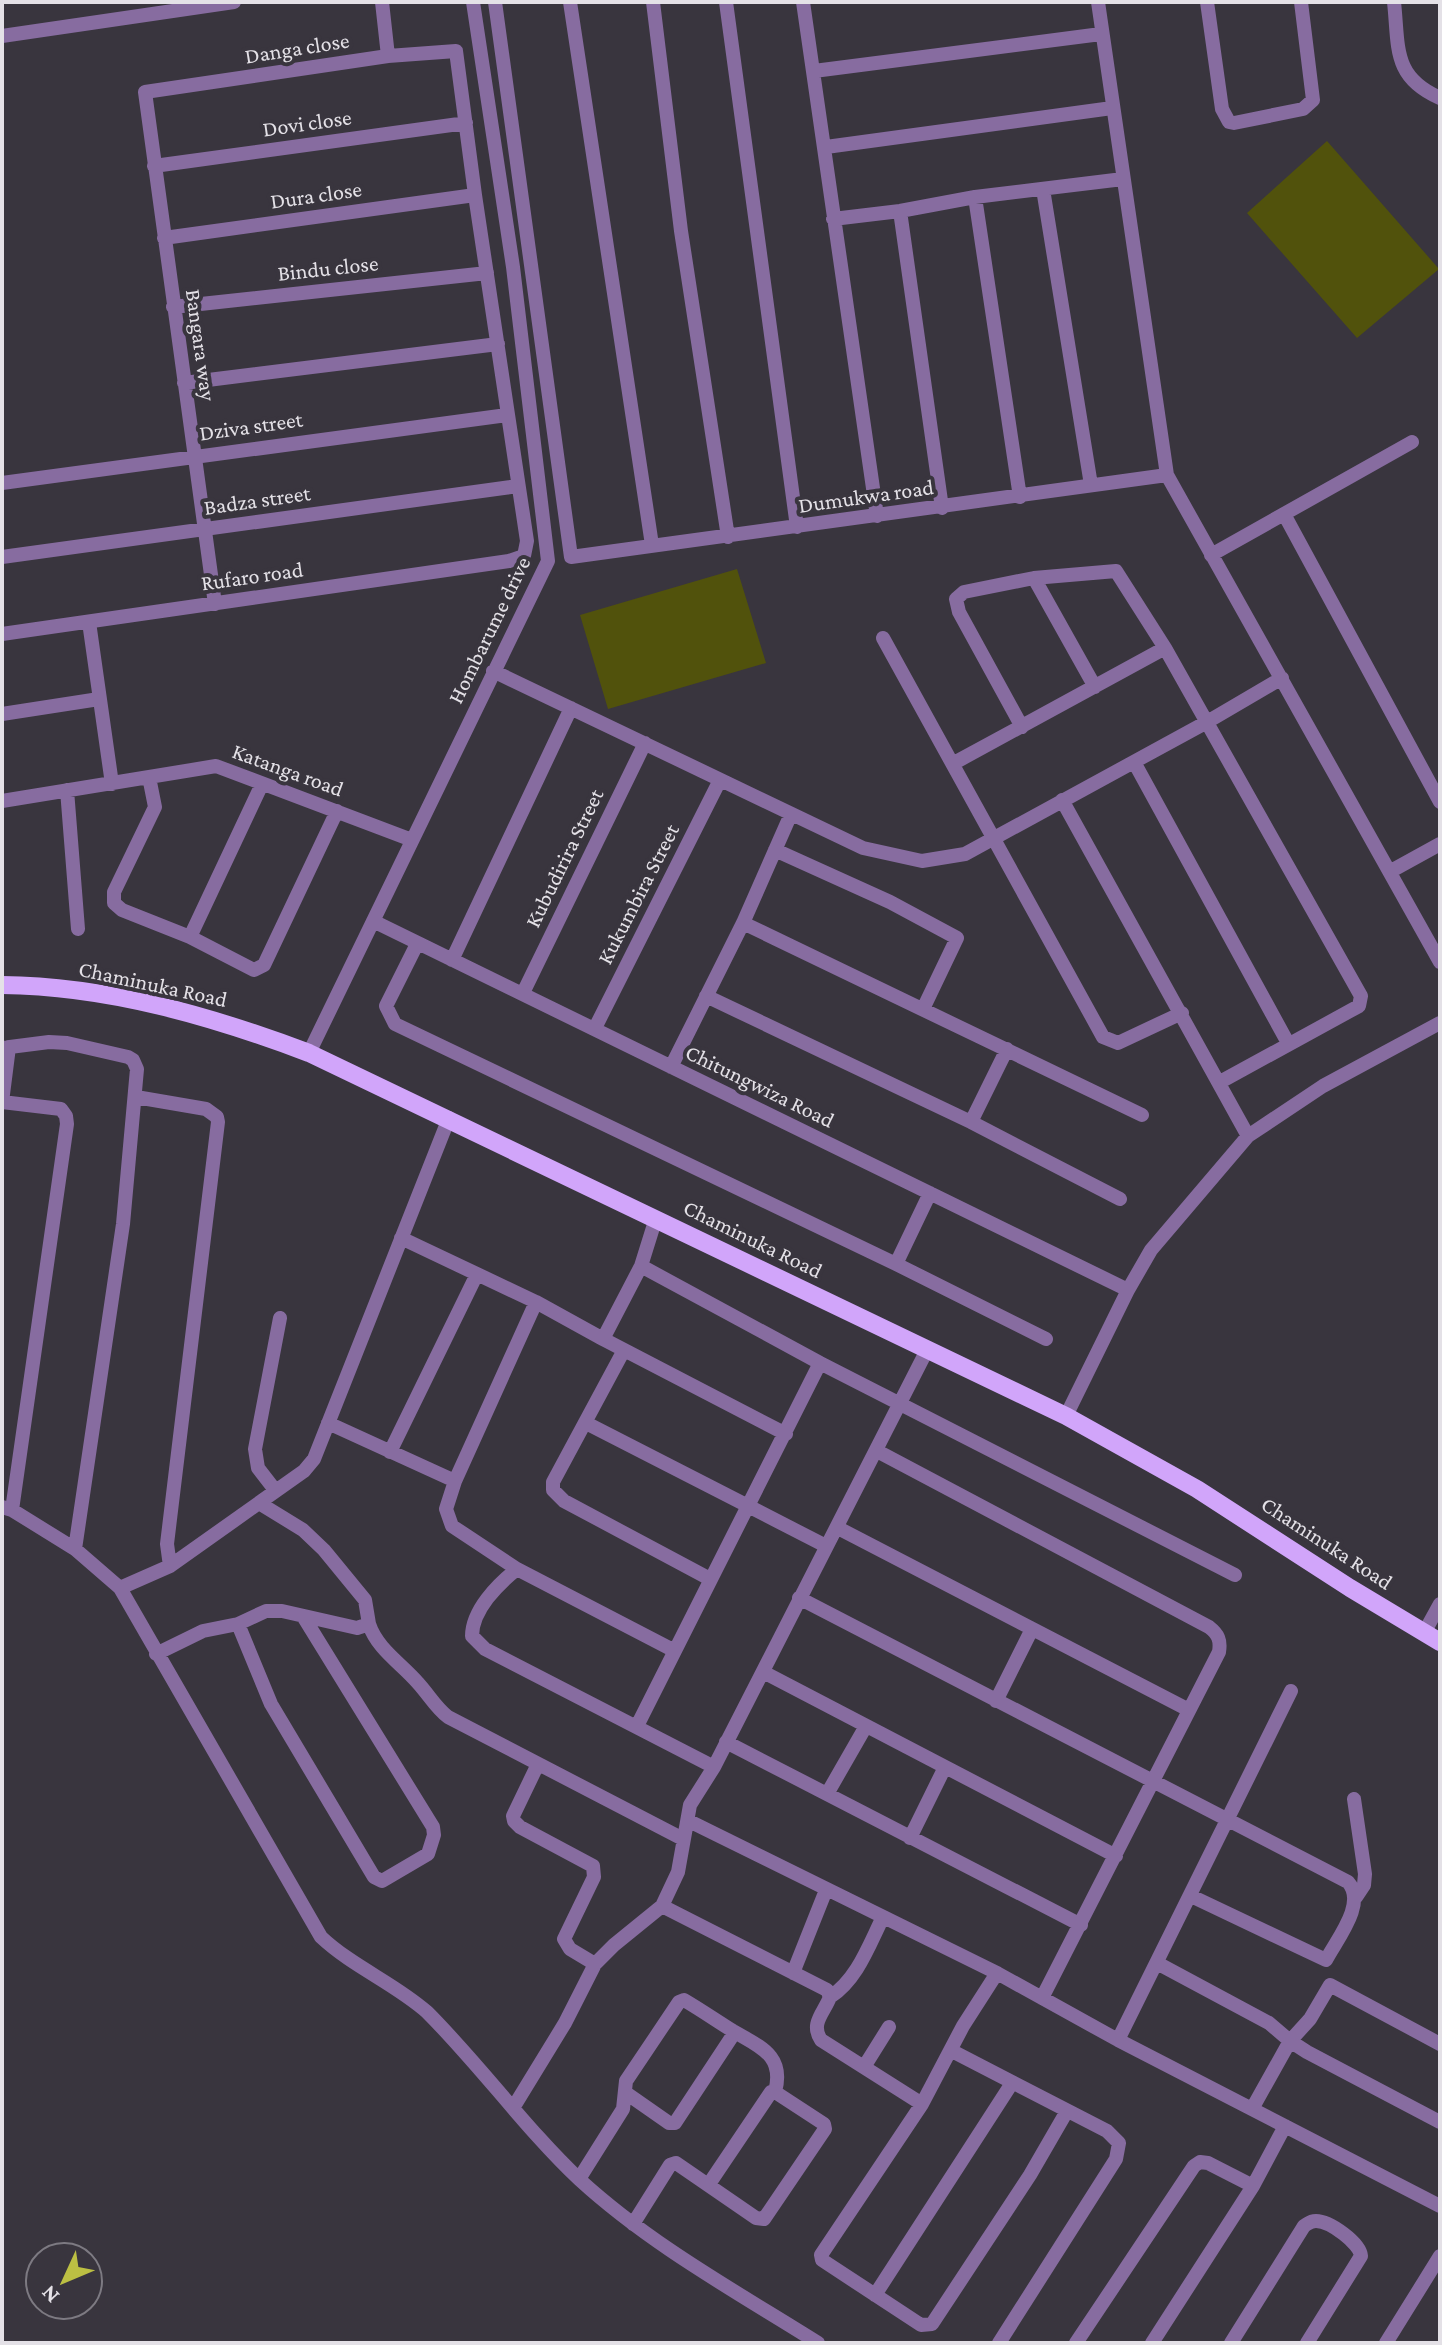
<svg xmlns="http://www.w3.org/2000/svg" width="1442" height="2345" font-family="'Crimson Pro',serif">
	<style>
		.park { fill: #51520c }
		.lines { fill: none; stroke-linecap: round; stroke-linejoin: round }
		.minor { stroke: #876ca0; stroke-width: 14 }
		.major { stroke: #d1a5fa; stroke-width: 18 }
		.labels { text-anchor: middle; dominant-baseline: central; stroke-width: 8; stroke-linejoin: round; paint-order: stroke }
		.street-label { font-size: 22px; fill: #e4e1e7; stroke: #39353e }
	</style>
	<rect width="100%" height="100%" fill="#39353e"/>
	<path class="park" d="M 1327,141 L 1439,269 L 1357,338 L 1247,213 Z
		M 737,569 L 766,663 L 608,709 L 580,615 Z"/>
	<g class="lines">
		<path class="minor" d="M 382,2 L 388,56
			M 495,2 L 571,557 L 1167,475
			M 570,2 L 652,545
			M 653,2 L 681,231 L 728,537
			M 726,2 L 797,527
			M 803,2 L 877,516
			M 1098,2 L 1167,475 L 1440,962
			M 1207,2 L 1222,109 L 1229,122 L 1234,123 L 1303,109 L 1313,100 L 1301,2
			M 1394,2 C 1399,47 1392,77 1440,98
			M 2,36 L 234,2
			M 814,71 L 1101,34
			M 826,147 L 1112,108
			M 154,166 L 466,123
			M 1043,189 L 1091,485
			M 975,197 L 1020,497
			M 900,211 L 942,508
			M 833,219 L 900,211 L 975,197 L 1123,179
			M 164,238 L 475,195
			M 173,307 L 487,273
			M 184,383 L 498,344
			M 2,483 L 507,415
			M 1284,514 L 1440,802
			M 1211,555 L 1412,442
			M 2,557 L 518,486
			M 1034,578 L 1095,687
			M 89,622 L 112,784
			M 2,634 L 509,561 L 524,556 L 527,541 L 475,195 L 456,51 L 388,56 L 145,92 L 215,604
			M 883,638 L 1103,1037 L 1118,1043 L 1182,1013
			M 493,671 L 863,848 L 922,861 L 965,854 L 1207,722 L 1282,678
			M 2,714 L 99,699
			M 1022,727 L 959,612 L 956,599 L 964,592 L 1034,578 L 1116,571 L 1165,648 L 1361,996 L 1359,1006 L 1220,1082
			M 1134,762 L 1288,1043
			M 954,763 L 1165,648
			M 149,777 L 155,807 L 114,892 L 114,903 L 122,910 L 190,937 L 254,970 L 264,965 L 337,811
			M 67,790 L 78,929
			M 1062,800 L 1248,1136
			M 2,801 L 216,766 L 412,840
			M 775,850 L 890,902 L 957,938 L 923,1009
			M 1391,871 L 1440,844
			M 373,921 L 1128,1290
			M 743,923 L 1142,1115
			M 190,937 L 262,784
			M 417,944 L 386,1006 L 395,1024 L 896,1264 L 1046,1339
			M 452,960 L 571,708
			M 523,993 L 645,743
			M 706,996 L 971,1122 L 1120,1199
			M 595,1028 L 720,780
			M 9,1047 L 2,1102 L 61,1109 L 66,1116 L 67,1124 L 12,1510
			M 2,1048 L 49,1042 L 67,1043 L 128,1057 L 133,1060 L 137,1069 L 123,1224 L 75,1549 L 120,1588
			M 309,1053 L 548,561 L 513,267 L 473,2
			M 671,1067 L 743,923 L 791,814
			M 136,1097 L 206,1109 L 217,1117 L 218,1122 L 167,1544 L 170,1566
			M 449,1118 L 314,1459 L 304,1471 L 170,1566 L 120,1588 L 321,1937 C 353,1967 394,1983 427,2012 C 481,2066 525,2128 580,2180 C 651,2245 737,2292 818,2343
			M 971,1122 L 1007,1049
			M 401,1238 L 536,1302 L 603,1339
			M 896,1264 L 930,1193
			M 641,1266 L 656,1218
			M 624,1350 L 553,1482 L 553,1490 L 564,1501 L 710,1579
			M 1066,1416 L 1128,1290 L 1151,1250 L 1248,1136 L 1323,1086 L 1440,1023
			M 328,1423 L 455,1481
			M 586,1423 L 826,1546
			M 786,1434 L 603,1339 L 641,1266 L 820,1363 L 1235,1575
			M 877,1451 L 1209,1627 C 1218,1634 1221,1640 1219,1652 L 1042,1998
			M 390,1452 L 477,1274
			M 275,1490 L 258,1468 L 255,1449 L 280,1318
			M 2,1507 L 12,1510 L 75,1549
			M 838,1528 L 1189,1710
			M 517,1569 L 452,1526 L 446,1509 L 455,1481 L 536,1302
			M 799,1598 L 1348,1882 C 1367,1903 1337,1939 1326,1960 L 1191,1896
			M 238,1624 L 271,1704 L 374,1877 L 382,1881 L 428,1854 L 434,1835 L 433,1827 L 303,1616
			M 369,1624 C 377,1649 402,1664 418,1683 C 429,1695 436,1708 448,1717 L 683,1839
			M 1424,1633 L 1440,1604
			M 673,1650 L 517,1569 C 498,1584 472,1610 472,1636 L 485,1649 L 714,1767
			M 156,1654 L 203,1631 L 238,1624 L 266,1611 L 282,1611 L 357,1628 L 369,1624 L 365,1600 L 324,1550 L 303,1530 L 259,1503
			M 763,1672 L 1116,1856
			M 996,1701 L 1032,1629
			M 637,1726 L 820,1363
			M 726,1742 L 1081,1925
			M 538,1764 L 513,1816 L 514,1821 L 520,1827 L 593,1866 L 594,1877 L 564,1939 L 570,1949 L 595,1964
			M 827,1794 L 866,1726
			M 1354,1799 L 1365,1874 L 1364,1885 L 1356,1897
			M 689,1821 L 997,1973 L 1118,2040 L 1440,2206
			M 910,1838 L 945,1767
			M 662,1906 L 827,1990 L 830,1997 C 824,2013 810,2023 821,2040 L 922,2104
			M 1157,1963 L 1269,2023 L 1290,2041 L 1307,2052 L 1440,2122
			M 793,1973 L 826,1890
			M 997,1973 L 963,2026 L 922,2104 L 821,2255 L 822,2260 L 921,2325 L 932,2324 L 1030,2175 L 1067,2111
			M 830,1997 C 857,1980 869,1945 883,1917
			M 1118,2040 L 1291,1691
			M 952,2051 L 1107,2131 L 1119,2143 L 1116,2159 L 999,2343
			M 864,2067 L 889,2027
			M 626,2093 L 669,2123 L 675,2123 L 735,2032
			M 513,2108 L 565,2023 L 595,1964 L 614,1945 L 662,1906 L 678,1872 L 690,1805 L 714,1767 L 927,1350
			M 1252,2109 L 1290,2041 L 1310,2019 L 1330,1985 L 1440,2044
			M 579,2179 L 623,2109 L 626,2081 L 679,2002 L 684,2000 C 701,2010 717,2021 733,2031 C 760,2047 785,2055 775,2092
			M 633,2224 L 670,2165 L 676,2163 L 756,2218 L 764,2219 L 825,2129 L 824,2124 L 775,2092 L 771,2092 L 709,2184
			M 875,2295 L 1012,2083
			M 1076,2343 L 1194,2166 L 1200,2162 L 1208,2163 L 1253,2186
			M 1152,2343 L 1253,2186 L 1285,2126
			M 1231,2343 L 1304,2226 C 1309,2223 1310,2221 1316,2221 C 1330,2221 1360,2243 1361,2256 L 1307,2343
			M 1386,2343 L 1440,2256"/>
		<path class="major" d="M 2,985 C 107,986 211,1016 309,1053 L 1066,1416 L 1197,1489 L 1350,1588 L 1440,1642"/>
	</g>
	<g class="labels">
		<g class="street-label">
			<text transform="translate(297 48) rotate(-9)">Danga close</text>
			<text transform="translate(307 123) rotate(-8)">Dovi close</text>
			<text transform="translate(316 195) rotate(-8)">Dura close</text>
			<text transform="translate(328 268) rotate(-6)">Bindu close</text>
			<text transform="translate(201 345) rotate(82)">Bangara way</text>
			<text transform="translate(251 426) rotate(-8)">Dziva street</text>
			<text transform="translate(866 496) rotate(-8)">Dumukwa road</text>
			<text transform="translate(257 500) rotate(-8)">Badza street</text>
			<text transform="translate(252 576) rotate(-8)">Rufaro road</text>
			<text transform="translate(489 630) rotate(-64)">Hombarume drive</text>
			<text transform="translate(288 770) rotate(20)">Katanga road</text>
			<text transform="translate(564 858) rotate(-64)">Kubudirira Street</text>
			<text transform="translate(638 894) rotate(-63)">Kukumbira Street</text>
			<text transform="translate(153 984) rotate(12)">Chaminuka Road</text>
			<text transform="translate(760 1086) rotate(26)">Chitungwiza Road</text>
			<text transform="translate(753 1239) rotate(26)">Chaminuka Road</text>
			<text transform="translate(1327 1543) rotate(33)">Chaminuka Road</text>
		</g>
	</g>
	<rect width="1442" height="2345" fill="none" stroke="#e4e1e7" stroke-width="8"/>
	<g transform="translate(64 2281) rotate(226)"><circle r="38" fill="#39353e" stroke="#7d7a82" stroke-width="2"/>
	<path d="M0-6L14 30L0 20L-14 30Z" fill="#bcbf43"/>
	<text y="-12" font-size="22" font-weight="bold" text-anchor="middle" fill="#e4e1e7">N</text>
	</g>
</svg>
